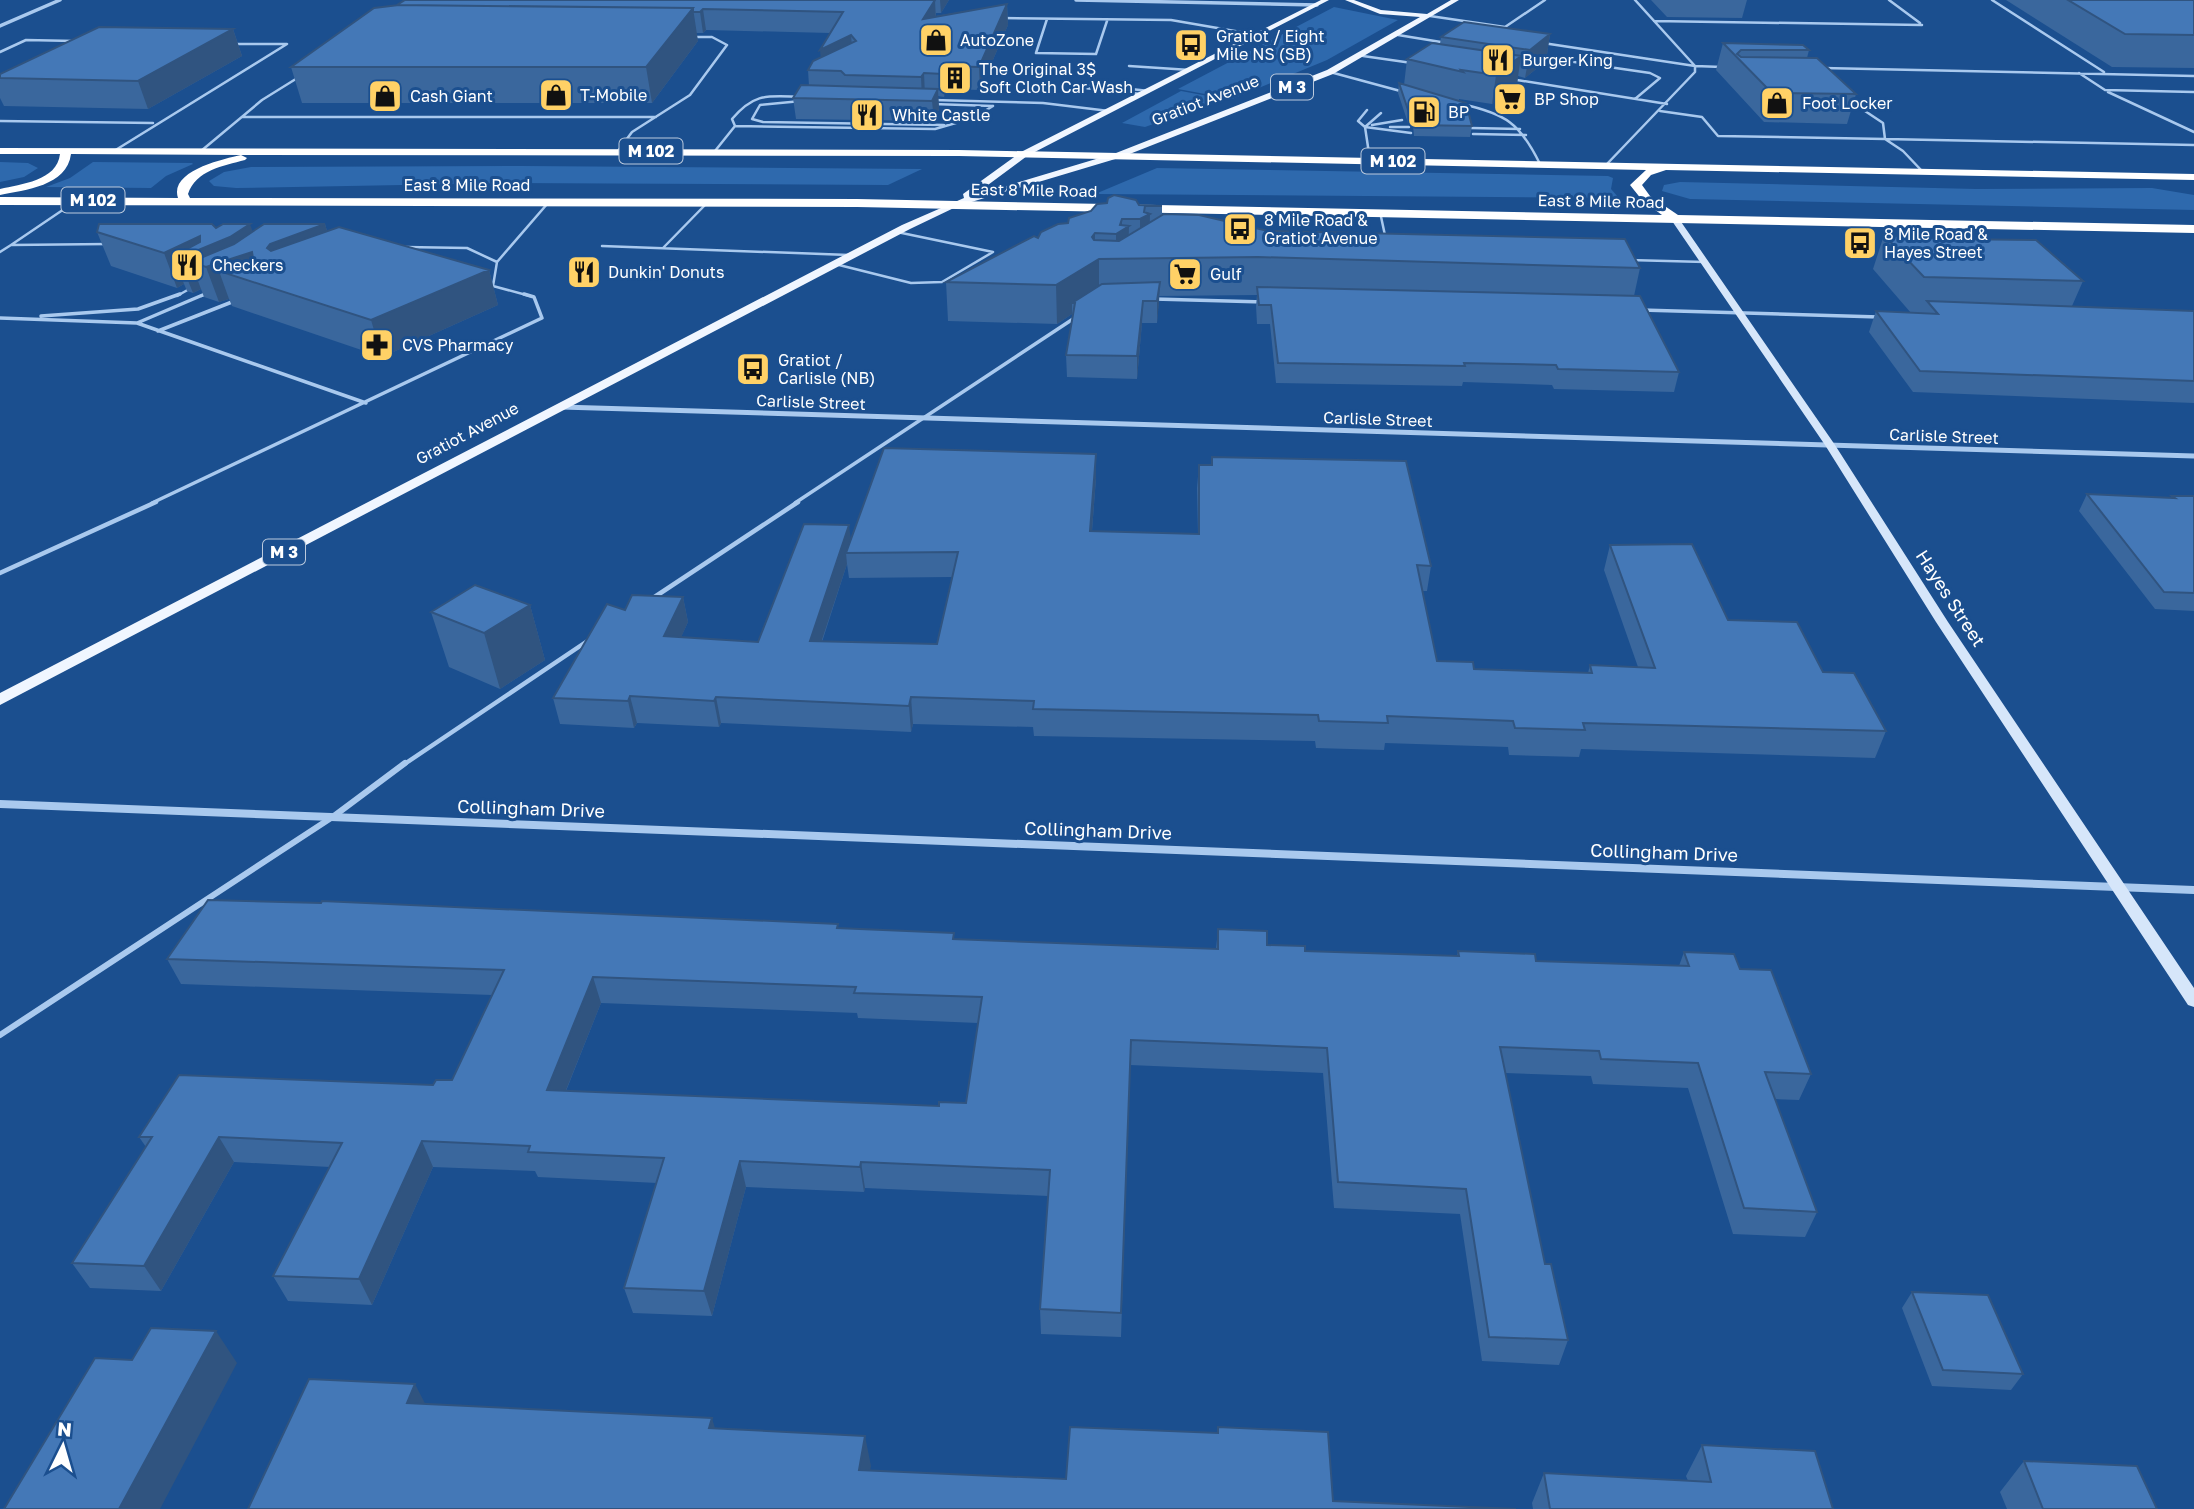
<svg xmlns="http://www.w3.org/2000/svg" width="2194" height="1509" font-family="'Golos Text',sans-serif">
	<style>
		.green { fill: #2e69ad }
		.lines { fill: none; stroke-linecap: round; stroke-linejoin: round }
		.lane-far3 { stroke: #a9c9ee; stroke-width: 2.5 }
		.lane-far2 { stroke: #a9c9ee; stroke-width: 3.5 }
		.lane-far1 { stroke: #a9c9ee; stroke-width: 4.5 }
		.lane { stroke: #a9c9ee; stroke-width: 6 }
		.street-far2 { stroke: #a9c9ee; stroke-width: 3.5 }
		.street-far1 { stroke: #a9c9ee; stroke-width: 5 }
		.street { stroke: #a9c9ee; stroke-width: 8 }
		.secondary { fill: #d6e6fa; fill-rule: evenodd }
		.primary { fill: #f0f6ff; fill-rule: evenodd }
		.highway { fill: #fff; fill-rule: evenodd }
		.wall { fill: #3a679d; fill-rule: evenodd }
		.shaded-wall { fill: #305480 }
		.building { fill: #4478b7; stroke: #305480; stroke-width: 2; fill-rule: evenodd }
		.labels { text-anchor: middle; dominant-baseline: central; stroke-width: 6; stroke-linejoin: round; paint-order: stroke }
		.far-poi-label { font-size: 16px; fill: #fff; stroke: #1b4f8f; text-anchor: start }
		.shield { fill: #1b4f8f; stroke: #bbcadd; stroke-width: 2 }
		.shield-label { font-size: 16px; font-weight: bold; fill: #fff }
		.far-street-label { font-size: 16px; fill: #fff; stroke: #1b4f8f }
		.street-label { font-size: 18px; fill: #fff; stroke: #1b4f8f }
	</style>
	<rect width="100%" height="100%" fill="#1b4f8f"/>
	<path class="green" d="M 1334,7 L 1398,20 L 1327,60 L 1232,99 L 1178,89 Z
		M 1181,91 L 1224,99 L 1145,127 L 1122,123 Z
		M 0,162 L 28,163 L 38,168 L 24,177 L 0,182 Z
		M 93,162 L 192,163 L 193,164 L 166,176 L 151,188 L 46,187 L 70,178 Z
		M 523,166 L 922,169 L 888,185 L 510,183 L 236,188 L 214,186 L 209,181 L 224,172 L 251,167 Z
		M 1157,168 L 1608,176 L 1613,178 L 1611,189 L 1619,198 L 1095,194 Z
		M 1680,182 L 1976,189 L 2152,188 L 2194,195 L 2194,210 L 1690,199 L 1662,191 L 1664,185 Z"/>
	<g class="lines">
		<path class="lane-far3" d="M 1635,0 L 1695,66
			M 1889,0 L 1920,23
			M 1992,0 L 2104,72
			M 1430,16 L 1505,27 L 1497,32
			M 1000,18 L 1171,20 L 1258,35
			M 1047,19 L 1036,53 L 1096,54 L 1107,21
			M 1654,21 L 1922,25
			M 1505,27 L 1545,0
			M 1398,35 L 1447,43
			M 1543,43 L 1695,66
			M 0,52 L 26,40 L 75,41
			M 1363,56 L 1412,63
			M 1540,57 L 1650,73 L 1660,78 L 1635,99
			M 1129,66 L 1190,70
			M 1823,68 L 2194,76
			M 1330,72 L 1404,92
			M 2079,73 L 2105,90 L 2194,92
			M 1511,79 L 1667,104
			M 1076,83 L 1149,91
			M 1075,87 L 1141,94
			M 2108,92 L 2194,132
			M 933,100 L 1043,103 L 1109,111
			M 801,101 L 760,105 L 752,119 L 763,122 L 944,125
			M 1850,101 L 1883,123 L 1885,139 L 2194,145
			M 933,104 L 993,106
			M 1462,104 C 1506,114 1520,123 1540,164
			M 1367,110 L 1358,121 L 1365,127 L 1411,133
			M 1660,111 L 1702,117 L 1718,136 L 1885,139 L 1903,151 L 1922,171
			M 242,117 L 656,117
			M 0,121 L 153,123
			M 1372,125 L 1402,120
			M 735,126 L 935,129 L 973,118 L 993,106
			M 1390,127 L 1409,127
			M 1471,128 L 1520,129
			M 1473,134 L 1526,135
			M 114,151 L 287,44 L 231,44
			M 201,151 L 262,100 L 299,77
			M 618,151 L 632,132 L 690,95 L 727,45 L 712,37 L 690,37
			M 715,151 L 735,126 L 732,119 C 755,92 768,96 801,97
			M 1370,160 L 1365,127 L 1381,113
			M 1606,165 L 1695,72 L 1695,66 L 1722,67
			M 73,203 L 11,245 L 108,244
			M 1380,212 L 1386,240
			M 602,246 L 849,255
			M 405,247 L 467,248 L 497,262
			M 663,248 L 707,203
			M 0,252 L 11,245
			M 1629,260 L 1705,262
			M 835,264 L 911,283 L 942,282 L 993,252 L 897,232
			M 177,296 L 191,288
			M 201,296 L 208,293
			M 530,296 L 493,286 L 497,262 L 548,203"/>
		<path class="lane-far2" d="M 1154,299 L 1264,302
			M 1641,310 L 1879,317
			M 41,316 L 138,309 L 180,294
			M 0,318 L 137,323 L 366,403
			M 137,323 L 205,294
			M 158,331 L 237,300
			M 152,503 L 542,318 L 534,297 L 524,294
			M 795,503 L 1076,317"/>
		<path class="lane-far1" d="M 0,573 L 156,502
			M 650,600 L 798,502
			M 403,765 L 589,640"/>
		<path class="lane" d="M 0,1035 L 334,816 L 405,763"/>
		<path class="street-far2" d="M 1076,0 L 1317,5
			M 0,26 L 60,0"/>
		<path class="street-far1" d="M 561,407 L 2194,456"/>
		<path class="street" d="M 0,804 L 2194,890"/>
		<path class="secondary" d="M 1671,216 L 1677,216 L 1835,445 L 1948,622 L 2194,988 L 2194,1007 L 2188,1005 L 1936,622 L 1825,445 L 1670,218 Z"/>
		<path class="primary" d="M 1321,0 L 1329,0 L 1027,156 L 973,196 L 1116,153 L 1327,70 L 1420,17 L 1380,14 L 1345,0 L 1354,0 L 1381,10 L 1427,14 L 1451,0 L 1459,0 L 1333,74 L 1122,157 L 958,206 L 910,229 L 0,705 L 0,693 L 902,225 L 964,198 L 963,194 L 1021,152 Z"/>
		<path class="highway" d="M 0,148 L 959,150 L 2194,174 L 2194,180 L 1666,170 L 1651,175 L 1642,185 L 1650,196 L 1678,215 L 2194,225 L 2194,233 L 857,207 L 0,205 L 0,197 L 178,198 C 169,171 223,159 241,155 L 71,154 C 67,186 25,190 0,195 L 0,189 C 21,184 57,181 60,154 L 0,154 ZM 241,155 L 959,156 L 1646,170 L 1630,185 L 1642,200 L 1662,215 L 857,199 L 190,198 L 188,194 C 196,170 223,166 245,160 L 247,158 Z"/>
	</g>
	<path class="wall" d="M 405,0 L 949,0 L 941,13 L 936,13 L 936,16 L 1007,4 L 1008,25 L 980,90 L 947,89 L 944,97 L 938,96 L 939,109 L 934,121 L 796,119 L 793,98 L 809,86 L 808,70 L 821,58 L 830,33 L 706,30 L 703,33 L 696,33 L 698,41 L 652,103 L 302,103 L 291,67 Z
		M 1651,0 L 1747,0 L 1742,18 L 1667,17 Z
		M 2006,0 L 2194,0 L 2194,68 L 2112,67 Z
		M 233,29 L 242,56 L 148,109 L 4,106 L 0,98 L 0,74 Z
		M 1550,34 L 1546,61 L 1525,78 L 1518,76 L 1517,84 L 1492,104 L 1459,99 L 1459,101 L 1472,126 L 1470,137 L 1414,136 L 1413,126 L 1408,123 L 1398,93 L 1399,83 L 1404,85 L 1407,59 L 1440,44 L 1441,37 Z
		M 1723,43 L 1809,50 L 1807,58 L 1856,94 L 1847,124 L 1764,122 L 1716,70 Z
		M 1139,205 L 1162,206 L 1162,216 L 1268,231 L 1640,268 L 1634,296 L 1679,372 L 1674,392 L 1554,389 L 1552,385 L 1463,382 L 1462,386 L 1276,383 L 1270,324 L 1257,324 L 1256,306 L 1257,295 L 1159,296 L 1157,323 L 1142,323 L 1137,379 L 1067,377 L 1066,355 L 1072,323 L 1072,314 L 1057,324 L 948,321 L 946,282 L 1068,223 Z
		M 325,224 L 327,231 L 489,270 L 498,305 L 382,357 L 232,306 L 229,299 L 219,302 L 204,297 L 201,289 L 193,293 L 187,291 L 184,284 L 177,288 L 111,266 L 97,232 L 216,228 L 253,231 Z
		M 1884,235 L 2083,281 L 2072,306 L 2194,311 L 2194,403 L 1913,392 L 1869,332 L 1876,311 L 1911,313 L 1873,269 Z
		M 1096,454 L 1096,478 L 1092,531 L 1198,534 L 1197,488 L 1199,465 L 1431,566 L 1427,591 L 1422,591 L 1437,661 L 1474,669 L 1588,673 L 1590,665 L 1638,667 L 1604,570 L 1610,545 L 1728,620 L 1823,672 L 1886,731 L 1875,758 L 1581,749 L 1579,757 L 1509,755 L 1508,747 L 1385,743 L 1384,750 L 1316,748 L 1315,741 L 1034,736 L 1033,727 L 913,724 L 911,732 L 721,723 L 719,727 L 637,723 L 634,728 L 560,724 L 553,698 L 625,610 L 683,597 L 688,622 L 681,637 L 758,642 L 851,539 ZM 847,564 L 849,578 L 952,577 L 937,644 L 822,642 Z
		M 2087,494 L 2171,498 L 2172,496 L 2194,496 L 2194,611 L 2155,609 L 2079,511 Z
		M 530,605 L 545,660 L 500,689 L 449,667 L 431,612 Z
		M 838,924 L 838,928 L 954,939 L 1216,949 L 1218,929 L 1267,945 L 1305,951 L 1457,956 L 1458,951 L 1536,961 L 1679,966 L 1684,952 L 1740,969 L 1811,1074 L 1799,1100 L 1775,1099 L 1817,1212 L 1805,1237 L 1733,1234 L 1688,1088 L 1593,1084 L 1591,1076 L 1505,1073 L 1545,1264 L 1568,1340 L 1559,1365 L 1482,1361 L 1460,1214 L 1334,1208 L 1323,1073 L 1130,1065 L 1121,1337 L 1041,1334 L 1040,1309 L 1048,1196 L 865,1188 L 864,1192 L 746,1187 L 712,1316 L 633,1313 L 624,1288 L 657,1183 L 538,1177 L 535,1171 L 433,1167 L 372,1305 L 288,1301 L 273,1276 L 330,1167 L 234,1162 L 161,1291 L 90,1288 L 72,1263 L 146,1147 L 139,1137 L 433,1085 L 452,1080 L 492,995 L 181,984 L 167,959 ZM 601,1003 L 857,1013 L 858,1018 L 978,1023 L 966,1103 L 939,1106 L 566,1091 Z
		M 1912,1292 L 2023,1374 L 2011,1390 L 1932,1386 L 1902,1308 Z
		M 1702,1445 L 1833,1509 L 1533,1509 L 1532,1503 L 1544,1473 L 1688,1481 L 1686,1476 Z
		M 2024,1461 L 2157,1509 L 2007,1509 L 2000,1492 Z"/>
	<path class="shaded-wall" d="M 935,0 L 936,21 L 923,19 Z
		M 940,0 L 949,0 L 941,13 Z
		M 1007,4 L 1008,25 L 980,90 L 979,67 Z
		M 693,8 L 698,41 L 652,103 L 646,67 Z
		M 703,9 L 706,30 L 703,33 L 700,12 Z
		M 233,29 L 242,56 L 148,109 L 138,81 Z
		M 1550,34 L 1546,61 L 1525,78 L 1530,50 Z
		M 851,35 L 853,57 L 822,71 L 820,50 Z
		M 1521,56 L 1517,84 L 1492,104 L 1496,75 Z
		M 946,66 L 947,89 L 944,97 L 943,74 Z
		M 924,73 L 925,96 L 922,100 L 921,77 Z
		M 938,89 L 939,109 L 934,121 L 932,101 Z
		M 1145,206 L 1145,217 L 1150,214 L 1149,250 L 1140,256 L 1140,219 Z
		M 1122,219 L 1122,230 L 1129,226 L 1128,258 L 1116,259 L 1116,234 Z
		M 250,224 L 262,258 L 219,271 L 229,299 L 219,302 L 206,267 L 191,262 L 201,289 L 193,293 L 179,258 L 174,256 L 184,284 L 177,288 L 164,253 L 200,236 Z
		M 325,224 L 335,258 L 282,278 L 267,248 L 270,244 Z
		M 1095,233 L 1095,262 L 1099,259 L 1099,297 L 1075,303 L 1072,303 L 1072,314 L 1057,324 L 1056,285 Z
		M 489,270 L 498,305 L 382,357 L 371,320 Z
		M 1160,282 L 1159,303 L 1157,323 L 1157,301 Z
		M 1143,301 L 1142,323 L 1137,379 L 1137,356 Z
		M 1096,454 L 1096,478 L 1090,556 L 1090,531 Z
		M 849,525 L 852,549 L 846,553 L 847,564 L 813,667 L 810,641 Z
		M 683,597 L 688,622 L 670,662 L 664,636 Z
		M 530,605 L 545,660 L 500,689 L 484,633 Z
		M 630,696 L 637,723 L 634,728 L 628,701 Z
		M 716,697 L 721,723 L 719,727 L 714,701 Z
		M 911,697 L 913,724 L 911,732 L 909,706 Z
		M 593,977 L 601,1003 L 556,1115 L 547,1090 Z
		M 219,1137 L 234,1162 L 161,1291 L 144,1266 Z
		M 422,1141 L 433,1167 L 372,1305 L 359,1279 Z
		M 740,1161 L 746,1187 L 712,1316 L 704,1291 Z
		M 861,1162 L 865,1188 L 864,1192 L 860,1167 Z
		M 216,1331 L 237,1363 L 160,1509 L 119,1509 Z
		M 415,1384 L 431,1415 L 407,1403 Z
		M 712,1418 L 721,1449 L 709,1428 Z
		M 865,1436 L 871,1466 L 865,1501 L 859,1470 Z"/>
	<path class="building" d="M 405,0 L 935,0 L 923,19 L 1007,4 L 979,67 L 946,66 L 943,74 L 924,73 L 921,77 L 845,75 L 841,71 L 808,70 L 813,61 L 856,41 L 851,35 L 820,50 L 843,12 L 703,9 L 700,12 L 693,12 L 693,8 L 397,5 Z
		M 2068,0 L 2194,0 L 2194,35 L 2125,34 Z
		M 399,5 L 693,8 L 646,67 L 291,67 L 374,8 Z
		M 1464,22 L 1550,34 L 1530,50 L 1441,37 Z
		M 99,27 L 233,29 L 138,81 L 0,78 L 0,74 Z
		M 1432,43 L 1521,56 L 1496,75 L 1461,70 L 1463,72 L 1407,59 Z
		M 1723,43 L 1803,45 L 1809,50 L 1741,50 L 1737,54 L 1741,57 L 1817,58 L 1856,94 L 1772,93 Z
		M 1399,83 L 1466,103 L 1472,126 L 1415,125 L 1414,115 L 1409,113 Z
		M 801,85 L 938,89 L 932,101 L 793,98 Z
		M 1114,195 L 1136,200 L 1139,205 L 1162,206 L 1145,206 L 1144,212 L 1150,214 L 1140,219 L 1122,219 L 1120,225 L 1129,226 L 1116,234 L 1095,233 L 1092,237 L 1094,240 L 1119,241 L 1164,214 L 1199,215 L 1268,231 L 1625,239 L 1640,268 L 1258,257 L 1099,259 L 1056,285 L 946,282 L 1034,236 L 1038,238 L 1041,232 L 1058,224 L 1068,223 L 1069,218 L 1091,211 L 1097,204 L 1107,203 L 1108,198 Z
		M 99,224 L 212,224 L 216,228 L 223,224 L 250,224 L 230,237 L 179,258 L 174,256 L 200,242 L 200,236 L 164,253 L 97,232 Z
		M 264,224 L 325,224 L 270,244 L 267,248 L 271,251 L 339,227 L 489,270 L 371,320 L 219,271 L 253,258 L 252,252 L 206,267 L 191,262 L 234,244 Z
		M 1884,235 L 1946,239 L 2036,240 L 2083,281 L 1924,277 Z
		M 1160,282 L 1157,301 L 1143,301 L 1137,356 L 1066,355 L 1075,303 L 1072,303 L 1102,284 Z
		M 1257,287 L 1640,296 L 1679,372 L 1558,369 L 1556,365 L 1464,363 L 1465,366 L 1278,363 L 1271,305 L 1259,305 Z
		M 1927,301 L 2194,311 L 2194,381 L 1920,371 L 1876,311 L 1938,314 Z
		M 884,448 L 1096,454 L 1090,531 L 1199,534 L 1199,465 L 1212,465 L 1212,457 L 1406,461 L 1431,566 L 1417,565 L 1437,661 L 1473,662 L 1474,669 L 1592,673 L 1590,665 L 1655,668 L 1610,545 L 1692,544 L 1728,620 L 1797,622 L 1823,672 L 1854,673 L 1886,731 L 1583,723 L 1585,730 L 1515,728 L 1513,721 L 1387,716 L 1388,723 L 1319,721 L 1318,715 L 1033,709 L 1034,701 L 911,697 L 909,706 L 716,697 L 714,701 L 630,696 L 628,701 L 553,698 L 607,604 L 625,610 L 632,595 L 683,597 L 664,636 L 758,642 L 804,524 L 849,525 L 810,641 L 937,644 L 958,552 L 846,553 Z
		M 2087,494 L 2175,498 L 2172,496 L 2194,496 L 2194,593 L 2164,592 Z
		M 475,585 L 530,605 L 484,633 L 431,612 Z
		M 208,900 L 321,903 L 322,901 L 838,924 L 837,928 L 954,933 L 953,939 L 1218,949 L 1218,929 L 1267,931 L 1267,945 L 1305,946 L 1305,951 L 1459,956 L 1458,951 L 1535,954 L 1536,961 L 1689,966 L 1684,952 L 1734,954 L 1740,969 L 1771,970 L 1811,1074 L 1765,1072 L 1817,1212 L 1744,1208 L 1698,1063 L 1601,1059 L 1599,1051 L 1500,1047 L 1545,1264 L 1551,1264 L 1568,1340 L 1489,1337 L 1466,1189 L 1338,1182 L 1327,1048 L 1131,1040 L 1121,1313 L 1040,1309 L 1050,1170 L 861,1162 L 860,1167 L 740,1161 L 704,1291 L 624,1288 L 664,1158 L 528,1152 L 530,1146 L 422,1141 L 359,1279 L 273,1276 L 342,1143 L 219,1137 L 144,1266 L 72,1263 L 152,1137 L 139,1137 L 179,1075 L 433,1085 L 436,1080 L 452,1080 L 504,970 L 167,959 ZM 593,977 L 856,987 L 854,993 L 982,997 L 966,1103 L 939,1102 L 939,1106 L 547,1090 Z
		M 1912,1292 L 1988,1295 L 2023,1374 L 1943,1370 Z
		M 151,1328 L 216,1331 L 119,1509 L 4,1509 L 95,1358 L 132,1360 Z
		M 309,1379 L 415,1384 L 407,1403 L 712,1418 L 709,1428 L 865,1436 L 859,1470 L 1066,1479 L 1070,1427 L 1218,1433 L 1218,1427 L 1328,1432 L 1333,1501 L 1516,1509 L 248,1509 Z
		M 1702,1445 L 1815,1451 L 1833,1509 L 1550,1509 L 1544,1473 L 1711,1482 Z
		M 2024,1461 L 2137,1466 L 2157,1509 L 2043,1509 Z"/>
	<defs>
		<g id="shop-square" transform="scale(1.75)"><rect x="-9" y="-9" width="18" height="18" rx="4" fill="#ffd166" stroke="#1b4f8f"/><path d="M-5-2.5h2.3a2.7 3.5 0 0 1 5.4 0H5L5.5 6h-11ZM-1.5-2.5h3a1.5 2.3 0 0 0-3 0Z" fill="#111"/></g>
		<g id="bus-square" transform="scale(1.75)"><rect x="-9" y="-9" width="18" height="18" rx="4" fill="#ffd166" stroke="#1b4f8f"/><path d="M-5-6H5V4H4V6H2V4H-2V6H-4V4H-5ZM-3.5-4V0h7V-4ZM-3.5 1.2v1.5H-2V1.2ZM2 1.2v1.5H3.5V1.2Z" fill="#111"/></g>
		<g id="restaurant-square" transform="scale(1.75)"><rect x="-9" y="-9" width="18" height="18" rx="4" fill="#ffd166" stroke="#1b4f8f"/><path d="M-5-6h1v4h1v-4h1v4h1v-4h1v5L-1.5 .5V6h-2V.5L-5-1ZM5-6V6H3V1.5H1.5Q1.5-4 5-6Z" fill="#111"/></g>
		<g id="building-square" transform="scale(1.75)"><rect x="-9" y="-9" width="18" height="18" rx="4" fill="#ffd166" stroke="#1b4f8f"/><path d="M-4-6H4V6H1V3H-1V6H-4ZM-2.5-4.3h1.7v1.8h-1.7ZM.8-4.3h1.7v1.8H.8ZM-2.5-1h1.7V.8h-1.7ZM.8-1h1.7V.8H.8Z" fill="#111"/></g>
		<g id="supermarket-square" transform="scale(1.75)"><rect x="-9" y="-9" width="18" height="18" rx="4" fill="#ffd166" stroke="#1b4f8f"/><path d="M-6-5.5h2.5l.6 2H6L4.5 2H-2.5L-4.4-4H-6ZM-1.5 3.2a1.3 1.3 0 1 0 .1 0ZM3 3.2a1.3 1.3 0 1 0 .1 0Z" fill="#111"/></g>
		<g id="fuel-square" transform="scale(1.75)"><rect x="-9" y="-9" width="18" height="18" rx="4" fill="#ffd166" stroke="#1b4f8f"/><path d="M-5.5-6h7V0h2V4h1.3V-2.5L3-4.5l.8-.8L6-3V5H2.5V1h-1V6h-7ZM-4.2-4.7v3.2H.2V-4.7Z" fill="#111"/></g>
		<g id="pharmacy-square" transform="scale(1.75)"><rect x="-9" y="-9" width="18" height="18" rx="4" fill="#ffd166" stroke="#1b4f8f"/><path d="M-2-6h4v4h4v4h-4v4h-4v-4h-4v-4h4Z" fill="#111"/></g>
	</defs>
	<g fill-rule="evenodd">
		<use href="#shop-square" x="936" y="40"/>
		<use href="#bus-square" x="1191" y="45"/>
		<use href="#restaurant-square" x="1498" y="60"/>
		<use href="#building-square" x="955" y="78"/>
		<use href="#shop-square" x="556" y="95"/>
		<use href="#shop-square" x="385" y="96"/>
		<use href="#supermarket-square" x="1510" y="99"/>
		<use href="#shop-square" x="1777" y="103"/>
		<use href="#fuel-square" x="1424" y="112"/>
		<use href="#restaurant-square" x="867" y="115"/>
		<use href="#bus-square" x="1240" y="229"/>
		<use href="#bus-square" x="1860" y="243"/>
		<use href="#restaurant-square" x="187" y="265"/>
		<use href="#restaurant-square" x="584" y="272"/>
		<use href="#supermarket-square" x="1185" y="274"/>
		<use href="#pharmacy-square" x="377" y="345"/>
		<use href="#bus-square" x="753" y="369"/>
	</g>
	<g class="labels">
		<g class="far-poi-label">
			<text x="1216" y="36">Gratiot / Eight<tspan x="1216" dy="18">Mile NS (SB)</tspan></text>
			<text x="960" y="40">AutoZone</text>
			<text x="1522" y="60">Burger King</text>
			<text x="979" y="69">The Original 3$<tspan x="979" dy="18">Soft Cloth Car Wash</tspan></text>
			<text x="580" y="95">T-Mobile</text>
			<text x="410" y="96">Cash Giant</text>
			<text x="1534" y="99">BP Shop</text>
			<text x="1802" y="103">Foot Locker</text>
			<text x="1448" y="112">BP</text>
			<text x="892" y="115">White Castle</text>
			<text x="1264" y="220">8 Mile Road &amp;<tspan x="1264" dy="18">Gratiot Avenue</tspan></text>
			<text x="1884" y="234">8 Mile Road &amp;<tspan x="1884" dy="18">Hayes Street</tspan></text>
			<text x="212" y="265">Checkers</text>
			<text x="608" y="272">Dunkin' Donuts</text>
			<text x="1210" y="274">Gulf</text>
			<text x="402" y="345">CVS Pharmacy</text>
			<text x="778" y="360">Gratiot /<tspan x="778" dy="18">Carlisle (NB)</tspan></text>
		</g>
		<g class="shield">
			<rect x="1271" y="74.5" width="42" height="25" rx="5"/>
			<rect x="619.5" y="138.5" width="63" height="25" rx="5"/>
			<rect x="1361.5" y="148.5" width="63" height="25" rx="5"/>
			<rect x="61.5" y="187.5" width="63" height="25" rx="5"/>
			<rect x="263" y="539.5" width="42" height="25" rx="5"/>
		</g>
		<g class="shield-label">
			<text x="1292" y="87">M 3</text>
			<text x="651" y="151">M 102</text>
			<text x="1393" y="161">M 102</text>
			<text x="93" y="200">M 102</text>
			<text x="284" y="552">M 3</text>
		</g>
		<g class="far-street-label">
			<text transform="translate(1205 100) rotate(-21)">Gratiot Avenue</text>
			<text x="467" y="185">East 8 Mile Road</text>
			<text transform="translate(1034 190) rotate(1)">East 8 Mile Road</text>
			<text transform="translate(1601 201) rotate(1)">East 8 Mile Road</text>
			<text transform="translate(811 402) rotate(2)">Carlisle Street</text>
			<text transform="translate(1378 419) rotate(2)">Carlisle Street</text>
			<text transform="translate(467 433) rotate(-28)">Gratiot Avenue</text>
			<text transform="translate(1944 436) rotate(2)">Carlisle Street</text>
		</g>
		<g class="street-label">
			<text transform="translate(1951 598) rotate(57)">Hayes Street</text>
			<text transform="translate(531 808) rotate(2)">Collingham Drive</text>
			<text transform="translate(1098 830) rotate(2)">Collingham Drive</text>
			<text transform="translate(1664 852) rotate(2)">Collingham Drive</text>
		</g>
	</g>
	<g transform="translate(63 1446) rotate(5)" stroke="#1b4f8f" stroke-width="5" paint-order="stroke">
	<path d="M0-5L12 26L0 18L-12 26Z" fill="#ffffff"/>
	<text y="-10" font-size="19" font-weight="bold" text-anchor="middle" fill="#ffffff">N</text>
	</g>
</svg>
